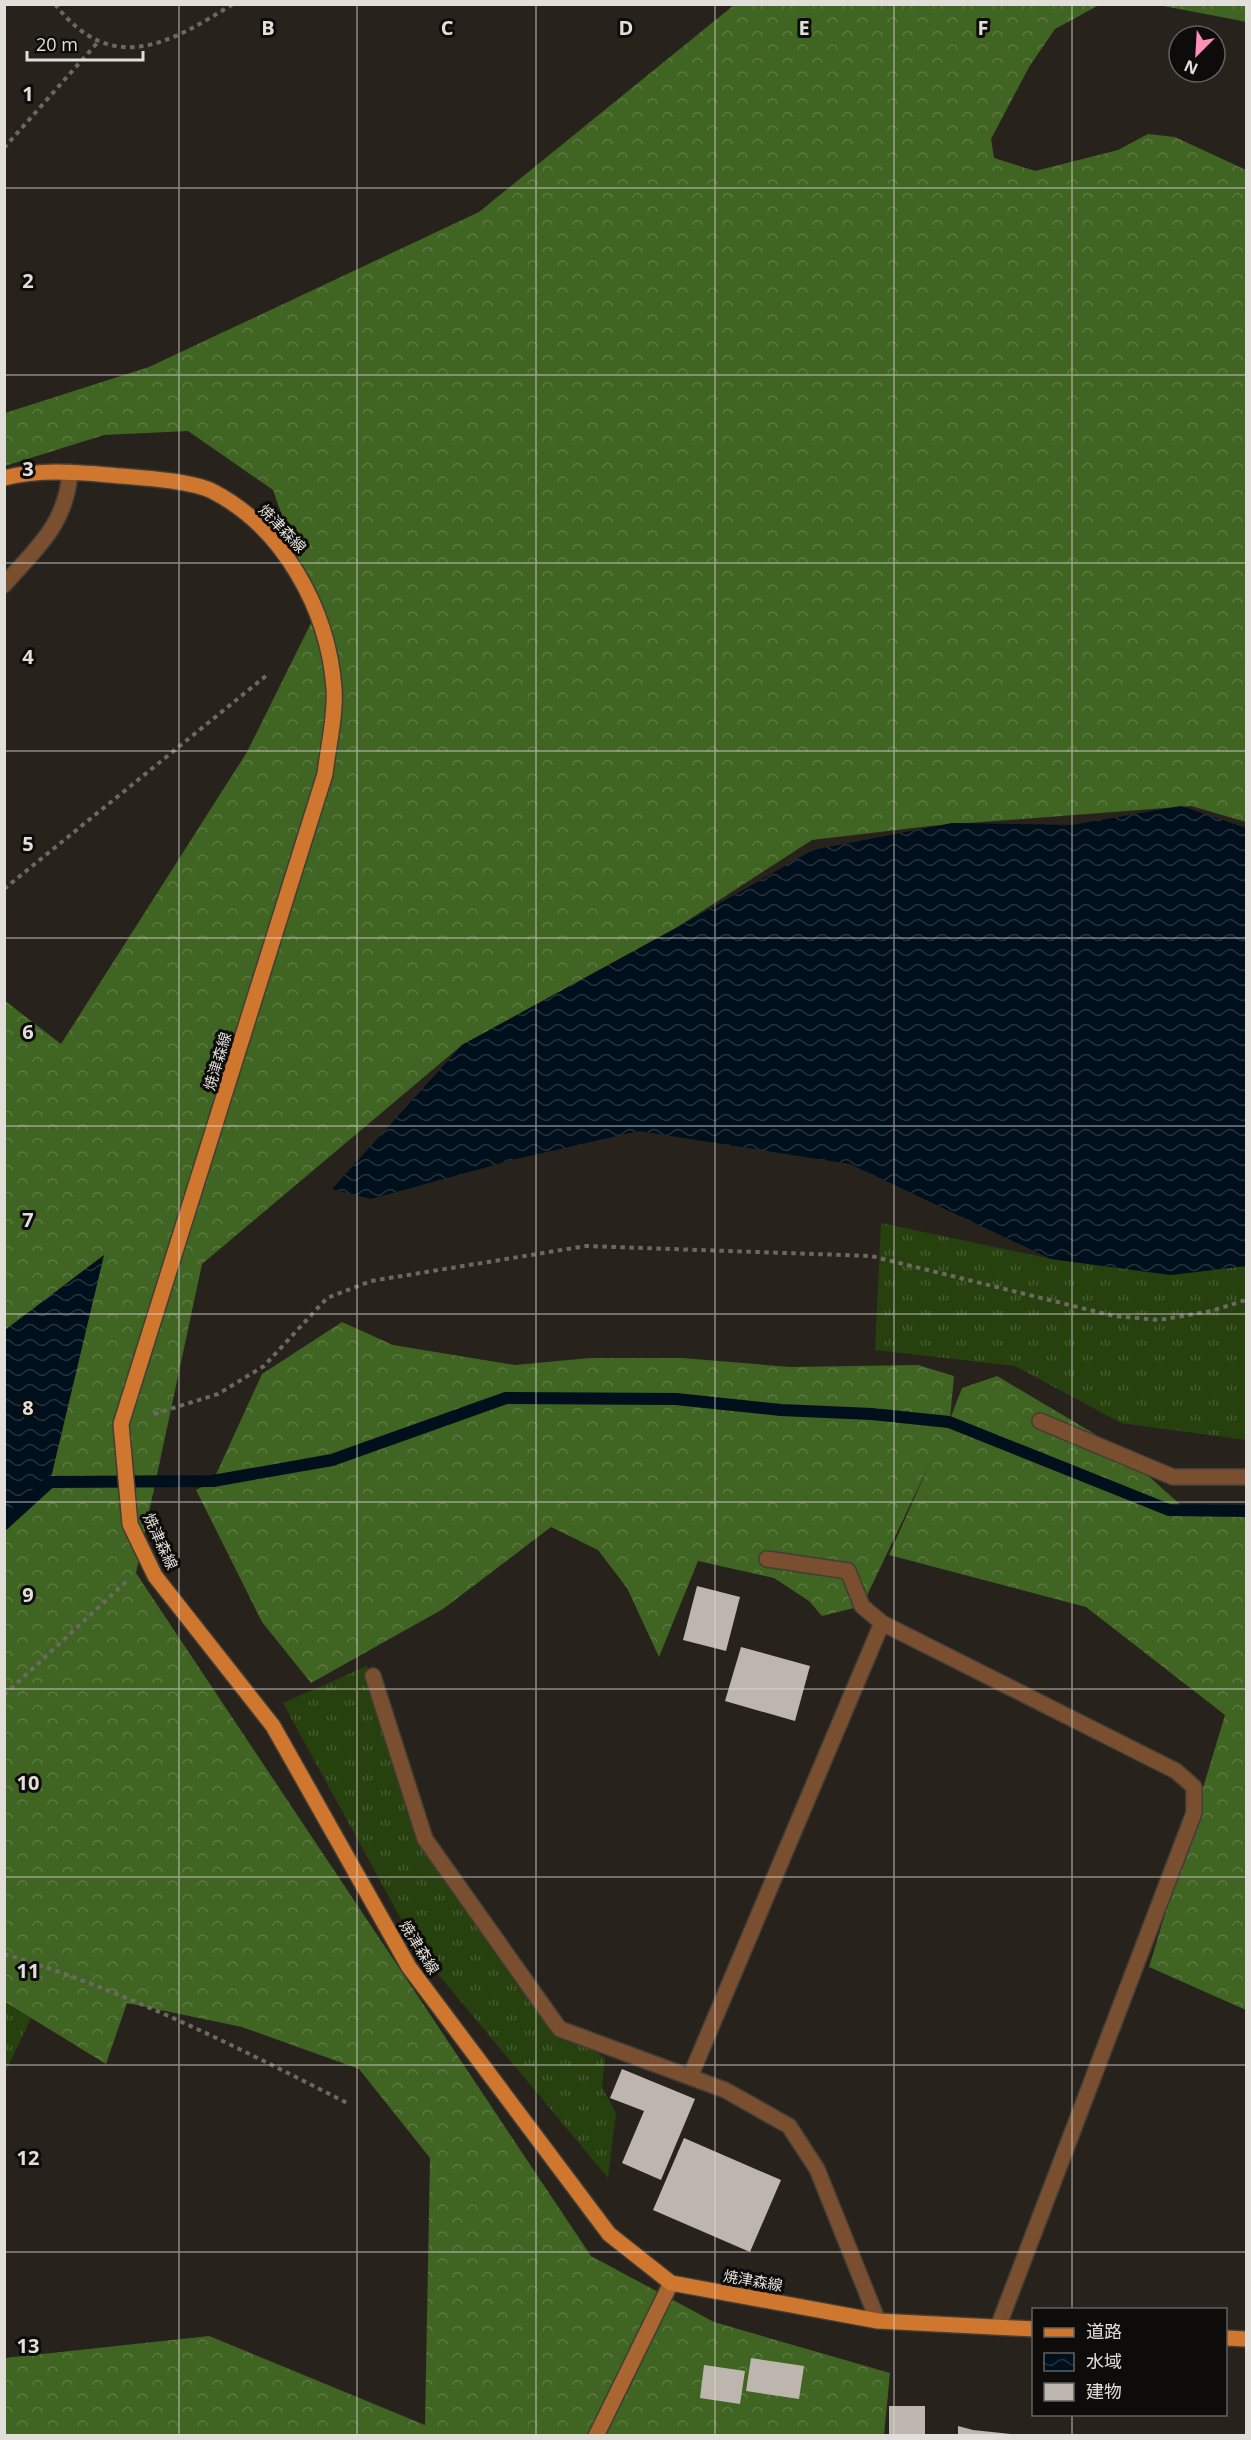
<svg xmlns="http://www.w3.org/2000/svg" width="1251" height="2440" font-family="'Open Sans','Noto Sans JP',sans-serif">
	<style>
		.grass { fill: url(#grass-tufts) }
		.forest { fill: url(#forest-crowns) }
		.water { fill: url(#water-waves) }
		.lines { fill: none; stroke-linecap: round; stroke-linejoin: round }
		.stream { stroke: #000f1c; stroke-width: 12 }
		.building { fill: #bdb6ae }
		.lane-casing { stroke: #413d37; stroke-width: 18 }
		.street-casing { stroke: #413d37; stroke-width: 18 }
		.secondary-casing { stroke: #413d37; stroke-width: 18 }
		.primary-casing { stroke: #413d37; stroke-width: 18 }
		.path { stroke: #6c6962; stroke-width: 4; stroke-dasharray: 4.5 4.5; stroke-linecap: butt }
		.lane { stroke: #7a4f2f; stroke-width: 15 }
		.street { stroke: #7a4f2f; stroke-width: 15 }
		.secondary { stroke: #aa6630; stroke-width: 15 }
		.primary { stroke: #cf772e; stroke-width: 15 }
		.grid { fill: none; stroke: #e2dfda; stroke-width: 1.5; stroke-opacity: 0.55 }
		.labels { text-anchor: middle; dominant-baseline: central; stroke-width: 6; stroke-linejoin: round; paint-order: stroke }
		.street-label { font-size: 15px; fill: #e2dfda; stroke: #0e0c0a }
		.grid-label { font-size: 20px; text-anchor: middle; font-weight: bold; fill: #e2dfda; stroke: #0e0c0a; stroke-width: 6; stroke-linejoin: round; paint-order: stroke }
	</style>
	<defs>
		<pattern id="grass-tufts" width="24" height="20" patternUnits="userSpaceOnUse" patternTransform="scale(1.5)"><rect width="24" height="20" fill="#26400e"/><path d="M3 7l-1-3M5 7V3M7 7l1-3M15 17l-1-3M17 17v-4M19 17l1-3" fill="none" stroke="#455b30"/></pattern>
		<pattern id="forest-crowns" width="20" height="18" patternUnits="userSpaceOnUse" patternTransform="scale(1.5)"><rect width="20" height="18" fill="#406422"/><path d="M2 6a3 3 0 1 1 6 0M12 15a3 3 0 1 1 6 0" fill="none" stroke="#5b7a42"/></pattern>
		<pattern id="water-waves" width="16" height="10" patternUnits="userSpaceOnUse" patternTransform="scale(1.5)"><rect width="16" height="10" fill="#000f1c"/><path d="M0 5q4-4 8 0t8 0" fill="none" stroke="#25323c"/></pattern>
	</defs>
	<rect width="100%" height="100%" fill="#27231c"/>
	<path class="grass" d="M 881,1223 L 1051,1259 L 1171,1275 L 1246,1266 L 1246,1440 L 1121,1423 L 1015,1366 L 875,1350 Z
		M 367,1666 L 408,1816 L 556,2024 L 605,2058 L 602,2087 L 616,2113 L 608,2178 L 418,1950 L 283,1703 Z
		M 5,2002 L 31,2018 L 5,2073 Z"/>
	<path class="forest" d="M 734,5 L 1099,5 L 1055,29 L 1029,67 L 991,139 L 994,158 L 1035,171 L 1118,150 L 1148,134 L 1175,137 L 1246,170 L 1246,822 L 1191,806 L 930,826 L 812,840 L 676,928 L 462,1045 L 202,1264 L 136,1573 L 591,2256 L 714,2322 L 890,2373 L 884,2435 L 5,2435 L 5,2358 L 209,2336 L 425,2425 L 430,2158 L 359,2069 L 242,2027 L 127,2003 L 106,2064 L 5,2002 L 4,1000 L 61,1044 L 247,752 L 316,613 L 273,490 L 188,431 L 104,435 L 5,466 L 5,413 L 149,367 L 479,212 Z
		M 1158,5 L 1246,5 L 1246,22 L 1237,20 Z
		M 342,1322 L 393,1345 L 515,1365 L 590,1358 L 682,1358 L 790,1367 L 918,1365 L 954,1376 L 950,1419 L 962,1388 L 997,1376 L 1115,1446 L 1184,1508 L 1231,1506 L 1246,1510 L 1246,2010 L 1149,1967 L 1225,1715 L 1086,1607 L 889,1555 L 930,1463 L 862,1606 L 822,1616 L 809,1601 L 774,1578 L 698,1561 L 659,1657 L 627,1588 L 598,1550 L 551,1527 L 443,1609 L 311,1683 L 262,1622 L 196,1490 L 213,1481 L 262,1374 Z"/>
	<path class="water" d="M 1181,806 L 1246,828 L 1246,1266 L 1171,1275 L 1051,1259 L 850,1164 L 639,1131 L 516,1159 L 371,1199 L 332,1189 L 462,1045 L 676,928 L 813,850 L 952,823 L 1072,825 Z
		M 104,1255 L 50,1482 L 5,1520 L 5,1330 Z"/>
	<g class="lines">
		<path class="stream" d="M 4,1524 L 50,1482 L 213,1481 L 332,1460 L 506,1398 L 676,1399 L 781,1410 L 872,1414 L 949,1422 L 1169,1510 L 1246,1511"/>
	</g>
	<path class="building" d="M 697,1586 L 740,1597 L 726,1651 L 683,1640 Z
		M 741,1647 L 810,1666 L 795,1721 L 725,1701 Z
		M 622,2069 L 695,2099 L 661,2180 L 622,2163 L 644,2111 L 610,2098 Z
		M 684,2138 L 781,2180 L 750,2252 L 653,2210 Z
		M 751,2358 L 804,2366 L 799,2399 L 746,2391 Z
		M 704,2365 L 745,2371 L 740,2404 L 700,2398 Z
		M 889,2406 L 925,2406 L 925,2436 L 889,2436 Z
		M 958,2426 L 973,2430 L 1031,2436 L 958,2436 Z"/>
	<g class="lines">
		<g class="lane-casing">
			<path id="lane" d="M 373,1676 L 425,1839 L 556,2024 L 560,2029 L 725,2090 L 789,2126 L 817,2169 L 878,2321
				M 690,2077 L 882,1623"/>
		</g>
		<g class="street-casing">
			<path id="street" d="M 4,585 C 37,547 66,525 70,472
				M 1040,1421 L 1173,1477 L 1246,1477
				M 767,1559 L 848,1571 L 862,1606 L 882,1623 L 1176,1771 L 1194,1787 L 1194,1813 L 998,2327"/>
		</g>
		<g class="secondary-casing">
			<path id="secondary" d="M 596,2436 L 671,2283"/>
		</g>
		<g class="primary-casing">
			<path id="primary" d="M 4,478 C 43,468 83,473 122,476 C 146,478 191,481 212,491 C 284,528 328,610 334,688 C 336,715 328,747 325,774 L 121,1424 L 130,1524 L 155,1576 L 273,1726 L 409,1967 L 609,2234 L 671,2283 L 878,2321 L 1034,2329
				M 1226,2338 L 1246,2339"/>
		</g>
		<path class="path" d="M 55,4 C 111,77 169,44 233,4
			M 4,148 L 98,42
			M 4,889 L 267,675
			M 154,1414 L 218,1394 L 264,1366 L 327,1298 L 371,1281 L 586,1246 L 871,1256 L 1114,1316 L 1159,1320 L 1211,1311 L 1246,1300
			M 4,1695 L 127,1581
			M 4,1954 C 125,1990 237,2047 349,2104"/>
		<use href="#lane" class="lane"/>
		<use href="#street" class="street"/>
		<use href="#secondary" class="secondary"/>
		<use href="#primary" class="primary"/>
	</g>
	<path class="grid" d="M 179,4 L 179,2436M 357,4 L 357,2436M 536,4 L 536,2436M 715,4 L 715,2436M 894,4 L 894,2436M 1072,4 L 1072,2310M 4,188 L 1246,188M 4,375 L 1246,375M 4,563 L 1246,563M 4,751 L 1246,751M 4,938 L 1246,938M 4,1126 L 1246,1126M 4,1314 L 1246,1314M 4,1502 L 1246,1502M 4,1689 L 1246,1689M 4,1877 L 1246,1877M 4,2065 L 1246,2065M 4,2252 L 1246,2252M 1072,2414 L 1072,2436"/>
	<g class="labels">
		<g class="street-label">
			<text transform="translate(283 528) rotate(46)">焼津森線</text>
			<text transform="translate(217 1061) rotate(-73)">焼津森線</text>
			<text transform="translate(161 1541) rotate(65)">焼津森線</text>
			<text transform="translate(420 1947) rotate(58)">焼津森線</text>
			<text transform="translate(753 2280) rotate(10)">焼津森線</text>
		</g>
	</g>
	<g class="grid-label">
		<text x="268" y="35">B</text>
		<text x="447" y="35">C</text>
		<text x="626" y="35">D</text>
		<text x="804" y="35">E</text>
		<text x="983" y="35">F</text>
		<text x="28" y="101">1</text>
		<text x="28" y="288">2</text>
		<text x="28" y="476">3</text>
		<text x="28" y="664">4</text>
		<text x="28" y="851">5</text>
		<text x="28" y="1039">6</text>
		<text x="28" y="1227">7</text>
		<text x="28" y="1415">8</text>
		<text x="28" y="1602">9</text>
		<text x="28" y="1790">10</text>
		<text x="28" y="1978">11</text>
		<text x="28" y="2165">12</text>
		<text x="28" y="2353">13</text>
	</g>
	<rect width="1251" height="2440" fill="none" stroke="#e2dfda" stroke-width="12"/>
	<rect x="1032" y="2308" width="195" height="108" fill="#0e0c0a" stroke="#63605d" stroke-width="1.5"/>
	<rect x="1044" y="2328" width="30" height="9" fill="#cf772e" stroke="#63605d" stroke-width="1.5"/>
	<text x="1086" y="2338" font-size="18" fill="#e2dfda">道路</text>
	<rect x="1044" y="2353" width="30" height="18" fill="url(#water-waves)" stroke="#63605d" stroke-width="1.5"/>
	<text x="1086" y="2368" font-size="18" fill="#e2dfda">水域</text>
	<rect x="1044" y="2383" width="30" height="18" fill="#bdb6ae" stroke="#63605d" stroke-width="1.5"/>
	<text x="1086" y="2398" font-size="18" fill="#e2dfda">建物</text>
	<g transform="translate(1197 54) rotate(204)"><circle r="28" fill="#0e0c0a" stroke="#63605d" stroke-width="1.5"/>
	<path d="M0-4.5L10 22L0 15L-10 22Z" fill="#fe8ebc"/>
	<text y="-9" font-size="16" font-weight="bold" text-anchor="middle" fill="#e2dfda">N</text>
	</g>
	<path d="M27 51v9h116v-9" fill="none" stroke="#e2dfda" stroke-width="3"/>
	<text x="36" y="51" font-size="18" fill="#e2dfda" stroke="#0e0c0a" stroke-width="4.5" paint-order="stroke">20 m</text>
</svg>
